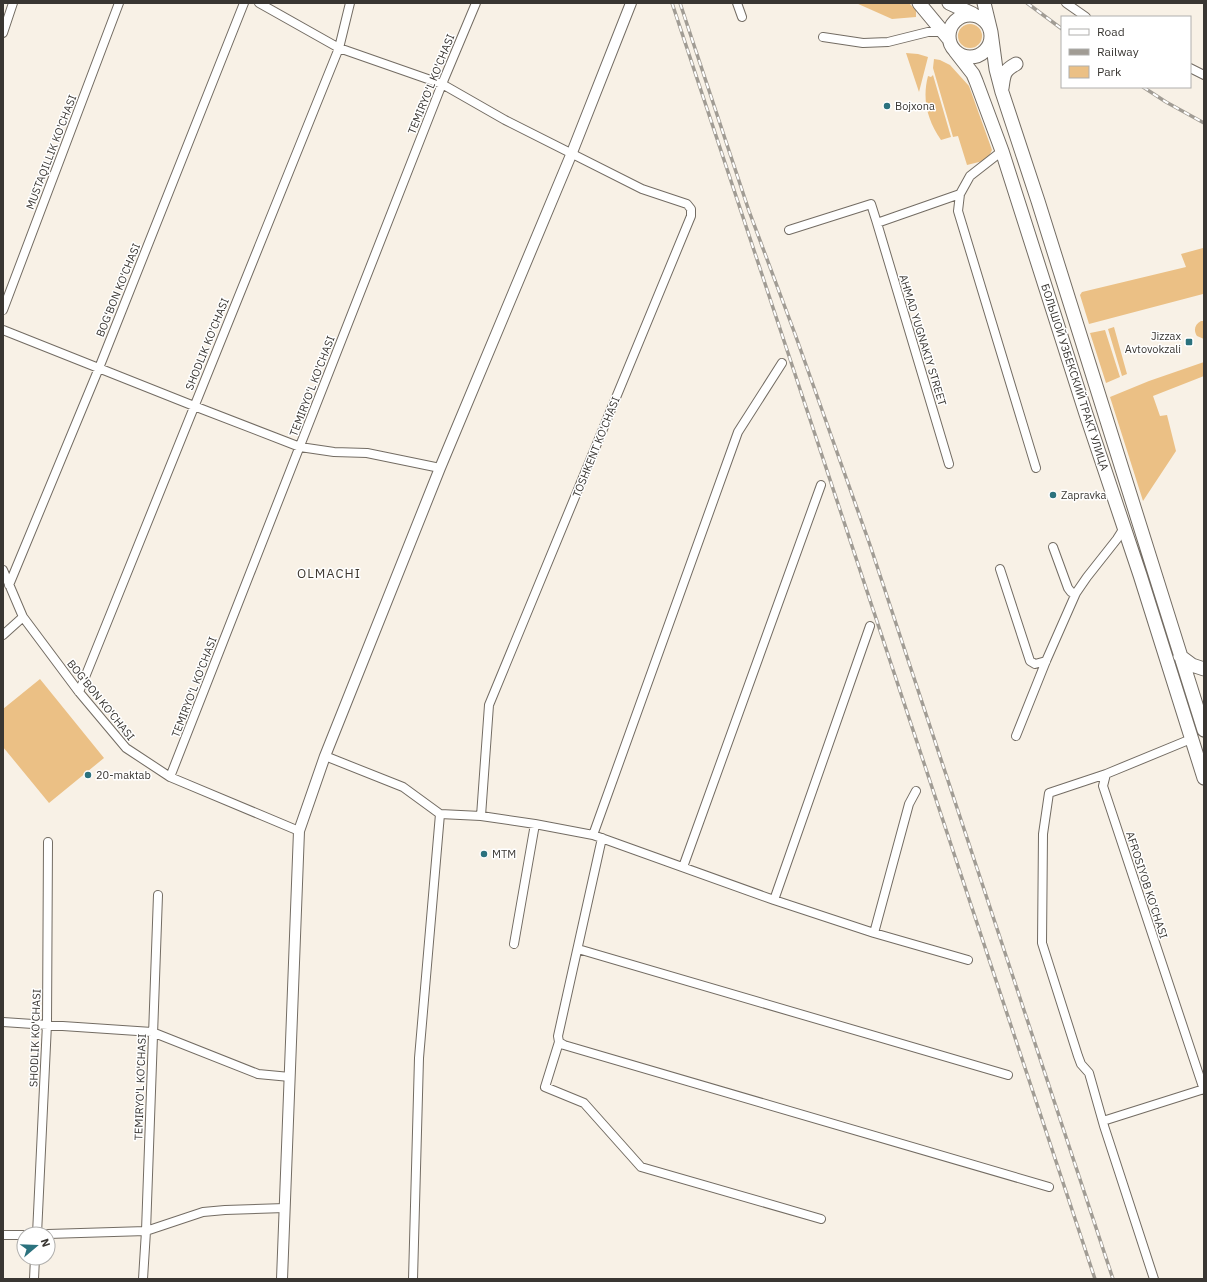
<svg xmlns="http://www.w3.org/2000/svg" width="1207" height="1282" font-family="'IBM Plex Sans',sans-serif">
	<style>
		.green { fill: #ebc085 }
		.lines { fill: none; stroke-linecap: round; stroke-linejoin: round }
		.minor-casing { stroke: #736c63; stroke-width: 10 }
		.tertiary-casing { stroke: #736c63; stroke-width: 12 }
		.primary-casing { stroke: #736c63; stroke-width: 15 }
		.minor { stroke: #fff; stroke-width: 8 }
		.tertiary { stroke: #fff; stroke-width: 10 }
		.primary { stroke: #fff; stroke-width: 13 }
		.rail-casing { stroke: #a19c94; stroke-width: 3.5 }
		.rail { stroke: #fff; stroke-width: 2; stroke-dasharray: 6; stroke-linecap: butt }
		.poi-dot { fill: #2b727e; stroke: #fff; stroke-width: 1.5 }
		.labels { text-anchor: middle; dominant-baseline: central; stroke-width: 3; stroke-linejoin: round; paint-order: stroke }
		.street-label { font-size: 11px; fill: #393632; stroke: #fff }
		.poi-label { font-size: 11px; fill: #393632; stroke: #fff; text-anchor: start }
		.quarter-label { font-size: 13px; letter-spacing: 1px; fill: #3e3830; stroke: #fff }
	</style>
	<rect width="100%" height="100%" fill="#f8f1e6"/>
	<path class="green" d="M 856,3 L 909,3 L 916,10 L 916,17 L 892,19 Z
		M958 36a12 12 0 1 1 24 0a12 12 0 1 1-24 0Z
		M 906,53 L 918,54 L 928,57 L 919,92 Z
		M 934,59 L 940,60 L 950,65 L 969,86 L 992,150 L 987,160 L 967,165 L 958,136 L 953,137 L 933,68 Z
		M 933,75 L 951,137 L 941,140 C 927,120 922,99 928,76 L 931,77 Z
		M 1203,248 L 1203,294 L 1089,324 L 1080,295 L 1082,292 L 1186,267 L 1181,254 Z
		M 1201,321 L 1204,321 L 1204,339 L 1197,336 C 1193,330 1195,324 1201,321 Z
		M 1114,327 L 1127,374 L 1122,376 L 1108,329 Z
		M 1105,330 L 1120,377 L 1106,383 L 1090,333 Z
		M 1204,362 L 1204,376 L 1153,396 L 1160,416 L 1167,415 L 1176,451 L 1143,501 L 1110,397 L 1149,381 Z
		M 40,679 L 104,758 L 49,803 L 3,747 L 3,709 Z"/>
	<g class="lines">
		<g class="minor-casing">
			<path id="minor" d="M 259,3 L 339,48 L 442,84 L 505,120 L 642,189 L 687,204 L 691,209 L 691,216 L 489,705 L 481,816
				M 737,3 L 742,17
				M 1066,3 L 1086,17
				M 3,33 L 13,3
				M 823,37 L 863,43 L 888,42 L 928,32 L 943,32
				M 1190,68 L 1204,75
				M 1002,151 L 970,176 L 960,194 L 958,211 L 1036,468
				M 877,223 L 949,464
				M 789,230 L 871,204 L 877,223 L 960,194
				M 3,310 L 119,3
				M 3,330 L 194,406 L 300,447 L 334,452 L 367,453 L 440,468
				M 1053,547 L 1068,588 L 1071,592 L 1076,593
				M 1000,569 L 1030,661 L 1035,664 L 1046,661
				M 3,570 L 23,617 L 79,692 L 126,748 L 170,777 L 299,831
				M 9,585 L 99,368 L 244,3
				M 3,635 L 23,617
				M 79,692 L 339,48 L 350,3
				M 1016,736 L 1046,661 L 1076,593 L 1087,577 L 1117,539 L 1124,528
				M 1191,739 L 1106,774 L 1103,786 L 1204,1090
				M 325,756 L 403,787 L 440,814 L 481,816 L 535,824 L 593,835 L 774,900 L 874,933 L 968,960
				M 1106,774 L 1049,793 L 1043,834 L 1042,943 L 1078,1056 L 1081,1064 L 1089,1073 L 1104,1126 L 1154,1279
				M 170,777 L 442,84 L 476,3
				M 593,835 L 738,432 L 782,363
				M 602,838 L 558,1036 L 559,1042 L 564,1045 L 1049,1187
				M 683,867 L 821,485
				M 774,900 L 870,626
				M 874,933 L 909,804 L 916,791
				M 514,944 L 535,824
				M 578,949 L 1008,1075
				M 3,1022 L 152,1032 L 258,1074 L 290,1077
				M 559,1042 L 545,1087 L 584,1103 L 641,1167 L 821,1219
				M 1103,1121 L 1204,1089
				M 37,1234 L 47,1024 L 48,842
				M 48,1234 L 146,1231 L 203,1212 L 225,1210 L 285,1208
				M 3,1235 L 24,1235
				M 34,1279 L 35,1258
				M 143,1279 L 146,1231 L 158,895
				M 413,1279 L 419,1058 L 440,814"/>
		</g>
		<g class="tertiary-casing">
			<path id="tertiary" d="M 282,1279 L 299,831 L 325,756 L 440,468 L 571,155 L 631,3"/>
		</g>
		<g class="primary-casing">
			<path id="primary" d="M 919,3 L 948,38
				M 949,3 L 973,14
				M 984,3 L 991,32 L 996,69 L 1002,92 L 1038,201 L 1204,730
				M949 36a21 21 0 1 1 42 0a21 21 0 1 1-42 0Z
				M 955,51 L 973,74 L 976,81 L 1002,151 L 1086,414 L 1140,575 L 1204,778
				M 1002,88 C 1004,75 1003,71 1016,64
				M 1180,656 L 1192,665 L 1204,669"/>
		</g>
		<use href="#minor" class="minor"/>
		<use href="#tertiary" class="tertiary"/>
		<use href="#primary" class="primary"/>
		<g class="rail-casing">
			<path id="rail" d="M 672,3 L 1095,1279
				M 680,3 L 749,211 L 795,334 L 870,545 L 1113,1279
				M 1027,3 L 1062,29
				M 1143,87 L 1166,102 L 1204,123"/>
		</g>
		<use href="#rail" class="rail"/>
	</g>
	<g class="poi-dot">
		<circle cx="887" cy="106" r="4"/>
		<rect x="1185" y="338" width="8" height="8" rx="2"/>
		<circle cx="1053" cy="495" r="4"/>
		<circle cx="88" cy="775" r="4"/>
		<circle cx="484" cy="854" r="4"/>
	</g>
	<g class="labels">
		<g class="street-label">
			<text transform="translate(431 84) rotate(-68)">TEMIRYO'L KO'CHASI</text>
			<text transform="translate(51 152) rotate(-69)">MUSTAQILLIK KO'CHASI</text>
			<text transform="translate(118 290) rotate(-68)">BOG'BON KO'CHASI</text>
			<text transform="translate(923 340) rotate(73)">AHMAD YUGNAKIY STREET</text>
			<text transform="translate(207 344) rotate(-68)">SHODLIK KO'CHASI</text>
			<text transform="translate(1075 377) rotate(72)">БОЛЬШОЙ УЗБЕКСКИЙ ТРАКТ УЛИЦА</text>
			<text transform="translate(312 386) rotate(-69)">TEMIRYO'L KO'CHASI</text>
			<text transform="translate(596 447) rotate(-68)">TOSHKENT KO'CHASI</text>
			<text transform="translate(194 687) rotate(-69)">TEMIRYO'L KO'CHASI</text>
			<text transform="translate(101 700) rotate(51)">BOG'BON KO'CHASI</text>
			<text transform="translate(1147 885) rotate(72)">AFROSIYOB KO'CHASI</text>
			<text transform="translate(35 1038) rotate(-88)">SHODLIK KO'CHASI</text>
			<text transform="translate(140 1087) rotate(-88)">TEMIRYO'L KO'CHASI</text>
		</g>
		<g class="poi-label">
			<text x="895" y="106">Bojxona</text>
			<text x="1181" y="336" text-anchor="end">Jizzax<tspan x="1181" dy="13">Avtovokzali</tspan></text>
			<text x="1061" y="495">Zapravka</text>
			<text x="96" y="775">20-maktab</text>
			<text x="492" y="854">MTM</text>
		</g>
		<g class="quarter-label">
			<text x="329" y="573">OLMACHI</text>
		</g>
	</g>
	<rect width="1207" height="1282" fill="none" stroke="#393632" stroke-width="8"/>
	<rect x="1061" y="16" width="130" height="72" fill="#ffffff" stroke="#b0afad"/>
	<rect x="1069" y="29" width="20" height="6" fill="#ffffff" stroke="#b0afad"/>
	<text x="1097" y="36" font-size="12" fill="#393632">Road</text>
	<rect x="1069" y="49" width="20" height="6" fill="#a19c94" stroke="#b0afad"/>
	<text x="1097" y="56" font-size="12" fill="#393632">Railway</text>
	<rect x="1069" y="66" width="20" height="12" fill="#ebc085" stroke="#b0afad"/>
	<text x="1097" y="76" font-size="12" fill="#393632">Park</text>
	<g transform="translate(36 1246) rotate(71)"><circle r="19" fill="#ffffff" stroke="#b0afad"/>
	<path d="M0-3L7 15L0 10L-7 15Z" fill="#2b727e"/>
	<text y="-6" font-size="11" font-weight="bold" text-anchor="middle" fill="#393632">N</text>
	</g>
</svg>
